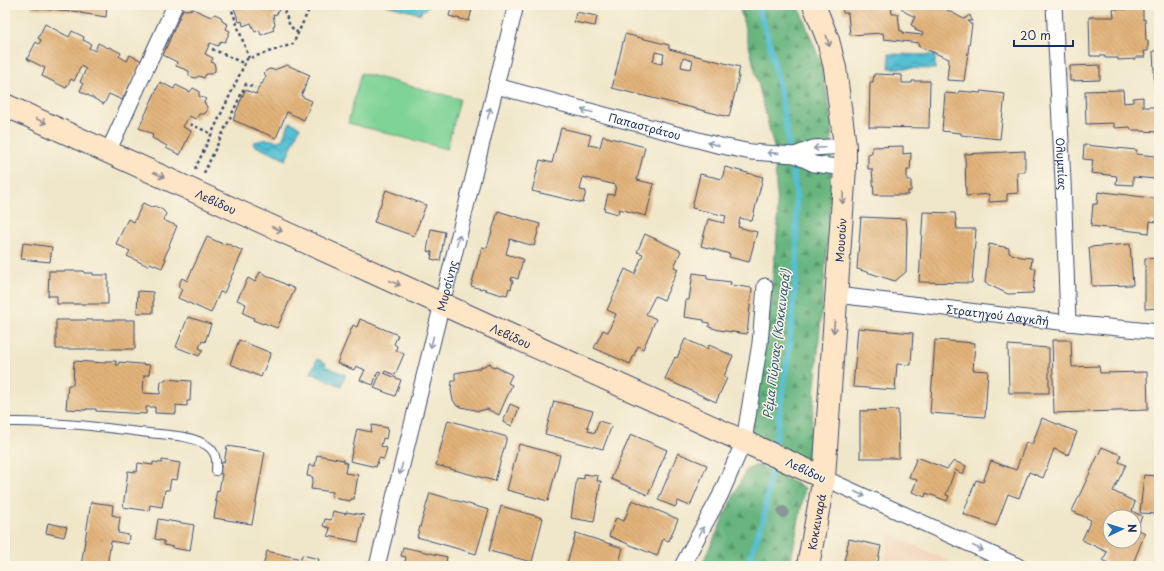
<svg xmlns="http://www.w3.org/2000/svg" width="1164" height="571" font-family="'Playpen Sans',sans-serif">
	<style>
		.built { fill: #f2d5bd }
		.forest { fill: url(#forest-firs); stroke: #41726e }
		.pitch { fill: #7fd396; stroke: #4d817a }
		.water { fill: url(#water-waves); stroke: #387798 }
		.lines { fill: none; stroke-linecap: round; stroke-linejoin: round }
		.stream { stroke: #56bfd3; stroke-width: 6 }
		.building { fill: url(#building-back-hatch); fill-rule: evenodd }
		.lane-casing { stroke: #3b4b6e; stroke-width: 10 }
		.street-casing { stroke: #3b4b6e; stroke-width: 17 }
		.secondary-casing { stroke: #3b4b6e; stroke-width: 24 }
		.path { stroke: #3b4b6e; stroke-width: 2.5; stroke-dasharray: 3 3; stroke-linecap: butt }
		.lane { stroke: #fff; stroke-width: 8 }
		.street { stroke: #fff; stroke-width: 15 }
		.secondary { stroke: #fde5c5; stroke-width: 22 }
		.tree { fill: #899896 }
		.oneway { stroke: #8c8a92 }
		.oneway2 { stroke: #8d97ae }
		.labels { text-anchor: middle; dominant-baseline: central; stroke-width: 3; stroke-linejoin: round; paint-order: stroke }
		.street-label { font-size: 11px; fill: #1b2f5e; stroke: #fcf5e5 }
		.water-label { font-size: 12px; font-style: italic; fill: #2d5a81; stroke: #fcf5e5 }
	</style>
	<defs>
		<pattern id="forest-firs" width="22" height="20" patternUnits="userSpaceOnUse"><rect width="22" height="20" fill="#67b57f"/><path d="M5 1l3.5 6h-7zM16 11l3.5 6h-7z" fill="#54946b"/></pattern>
		<pattern id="water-waves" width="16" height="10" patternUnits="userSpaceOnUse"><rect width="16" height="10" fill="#56bfd3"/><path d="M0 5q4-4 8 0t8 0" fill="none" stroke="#469cae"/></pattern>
		<pattern id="building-back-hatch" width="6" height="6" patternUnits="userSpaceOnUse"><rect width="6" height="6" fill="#e2b37a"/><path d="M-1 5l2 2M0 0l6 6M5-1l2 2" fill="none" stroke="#c19a6c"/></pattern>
	</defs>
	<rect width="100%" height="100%" fill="#fcf5e5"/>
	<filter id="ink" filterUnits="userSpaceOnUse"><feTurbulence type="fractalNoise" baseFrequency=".025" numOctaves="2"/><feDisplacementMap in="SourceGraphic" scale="8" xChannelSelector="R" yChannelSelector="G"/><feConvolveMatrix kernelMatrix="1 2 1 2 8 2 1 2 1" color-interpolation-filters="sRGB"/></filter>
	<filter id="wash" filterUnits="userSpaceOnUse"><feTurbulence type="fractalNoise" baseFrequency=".012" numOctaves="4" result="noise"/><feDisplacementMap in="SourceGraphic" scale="16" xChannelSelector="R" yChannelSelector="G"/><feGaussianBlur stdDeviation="0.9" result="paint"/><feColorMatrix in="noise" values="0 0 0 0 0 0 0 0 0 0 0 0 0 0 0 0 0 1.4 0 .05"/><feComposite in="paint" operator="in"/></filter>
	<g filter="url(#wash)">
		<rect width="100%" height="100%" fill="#f0e7ca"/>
		<path class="built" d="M 890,534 L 960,566 L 884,566 Z"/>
		<path class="forest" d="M 739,5 L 798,5 L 822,66 L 832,122 L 831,201 L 808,467 L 746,440 L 766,341 L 778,224 L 774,148 Z
			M 758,465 L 805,488 L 790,566 L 701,566 L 746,470 Z"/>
		<path class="pitch" d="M 361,73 L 460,99 L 447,149 L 348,123 Z"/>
		<path class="water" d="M 385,5 L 428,5 L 426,9 L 422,10 L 421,14 Z
			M 889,54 L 935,55 L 935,69 L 889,68 Z
			M 290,122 L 300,127 L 286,160 L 253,145 L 254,142 L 267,139 L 276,141 L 282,140 Z
			M 317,359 L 326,363 L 325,366 L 346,375 L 341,386 L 311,373 Z"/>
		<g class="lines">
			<path class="stream" d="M 757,5 L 769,41 L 780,90 L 787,133 L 796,193 L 797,263 L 790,343 L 774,450
				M 747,566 L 764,517 L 773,459"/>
		</g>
		<g id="blocks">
			<path class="building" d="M 32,5 L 107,5 L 106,17 L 80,13 L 80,12 L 71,11 L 71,12 L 60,11 L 60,10 L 52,9 L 52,10 L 31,8 Z
				M 233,5 L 278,5 L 279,9 L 277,14 L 273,15 L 275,25 L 273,26 L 274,30 L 261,35 L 259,30 L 255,32 L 251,23 L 243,26 L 242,21 L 239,22 Z
				M 452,5 L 473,5 L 469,21 L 449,16 Z
				M 842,5 L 891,5 L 892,14 L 898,14 L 900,31 L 903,31 L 903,33 L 922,35 L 923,33 L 915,30 L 916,28 L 911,25 L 915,17 L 905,12 L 899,5 L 948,5 L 947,10 L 964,19 L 970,15 L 972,21 L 968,21 L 970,24 L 972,24 L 964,81 L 947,80 L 949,59 L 918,46 L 919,43 L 884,39 L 883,33 L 850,35 L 848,13 L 843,13 Z
				M 957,5 L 1012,5 L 1012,7 L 988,7 L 988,9 L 977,9 L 977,8 L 957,8 Z
				M 183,9 L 186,10 L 193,9 L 211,17 L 215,14 L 221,17 L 223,22 L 228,24 L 226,29 L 230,31 L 225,42 L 221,41 L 218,46 L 210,43 L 205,54 L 213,58 L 211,62 L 214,63 L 215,67 L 215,71 L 211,74 L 206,74 L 204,78 L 199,76 L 195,78 L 189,76 L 189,71 L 176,66 L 177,62 L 163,55 Z
				M 1113,9 L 1143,10 L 1143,20 L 1145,19 L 1146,41 L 1148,40 L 1148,51 L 1144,51 L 1145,57 L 1136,57 L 1136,59 L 1118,60 L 1118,58 L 1105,58 L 1105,56 L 1090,56 L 1089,17 L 1114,17 Z
				M 576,12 L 597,16 L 595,26 L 574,22 Z
				M 45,24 L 69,37 L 72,31 L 84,37 L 83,40 L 91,44 L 89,48 L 95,51 L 98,43 L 108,48 L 109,47 L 121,53 L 119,56 L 127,61 L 130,55 L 142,61 L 122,100 L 109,94 L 104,104 L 80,91 L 83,84 L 80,82 L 86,69 L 81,66 L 74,81 L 71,79 L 66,88 L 42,76 L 45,68 L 27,59 L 36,42 L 39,44 L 41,40 L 38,38 Z
				M 625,34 L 669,45 L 669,49 L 740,67 L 738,75 L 739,76 L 729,117 L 612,88 ZM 655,52 L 664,54 L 662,64 L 653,62 ZM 683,58 L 693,61 L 691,69 L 681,67 Z
				M 1153,51 L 1159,51 L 1159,92 L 1155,92 Z
				M 287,65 L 310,75 L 301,96 L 312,101 L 304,120 L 287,112 L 276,138 L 233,120 L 245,90 L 256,94 L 260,84 L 262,84 L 266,76 L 264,73 L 267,70 L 270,69 L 274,70 Z
				M 1100,65 L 1100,80 L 1070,81 L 1070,66 Z
				M 874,74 L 902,75 L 902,83 L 912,83 L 912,81 L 930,81 L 929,128 L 869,127 L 870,82 L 873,82 Z
				M 160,82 L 174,89 L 176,85 L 190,92 L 193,88 L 199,91 L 199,96 L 206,99 L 204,102 L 207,107 L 207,111 L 204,114 L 199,114 L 196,119 L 189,116 L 183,127 L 191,131 L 180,155 L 166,148 L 167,146 L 152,138 L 153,134 L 139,128 Z
				M 1123,90 L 1124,103 L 1133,102 L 1133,98 L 1143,97 L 1143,107 L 1159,107 L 1159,132 L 1141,131 L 1141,130 L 1131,130 L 1130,127 L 1114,128 L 1114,123 L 1086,124 L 1085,91 Z
				M 959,91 L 981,93 L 981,91 L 1005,94 L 1000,139 L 961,135 L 961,133 L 942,131 L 945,93 L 958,94 Z
				M 561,128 L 591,135 L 588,145 L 600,147 L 603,136 L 645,147 L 637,180 L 654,184 L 646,216 L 619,209 L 618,214 L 604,210 L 608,194 L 614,195 L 616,185 L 583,177 L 580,190 L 586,191 L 583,203 L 532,191 L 540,160 L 552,163 Z
				M 1084,145 L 1137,150 L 1136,154 L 1155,156 L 1155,157 L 1159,158 L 1159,168 L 1157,168 L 1156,179 L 1133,177 L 1133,185 L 1116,184 L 1117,176 L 1091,173 L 1093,160 L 1083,159 Z
				M 903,146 L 903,154 L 911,153 L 910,170 L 907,170 L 907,180 L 911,180 L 911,191 L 908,191 L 908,195 L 874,195 L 872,169 L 868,169 L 868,154 L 872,153 L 872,147 Z
				M 1025,151 L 1025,172 L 1017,172 L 1018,193 L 1007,194 L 1007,201 L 989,202 L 989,194 L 966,196 L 965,154 Z
				M 725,167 L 763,177 L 752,221 L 740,218 L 738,227 L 757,232 L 749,262 L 729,257 L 730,254 L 701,246 L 708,219 L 724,223 L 726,216 L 692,208 L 700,174 L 722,179 Z
				M 386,190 L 426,205 L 414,236 L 374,222 Z
				M 1098,192 L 1103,193 L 1104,192 L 1159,199 L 1159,218 L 1157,218 L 1156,222 L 1150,221 L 1149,233 L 1091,226 L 1093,204 L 1097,204 Z
				M 143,203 L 151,207 L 155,206 L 163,210 L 166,214 L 163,220 L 177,226 L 169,245 L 170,246 L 164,258 L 166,259 L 162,268 L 150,263 L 148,266 L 127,256 L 130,251 L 116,244 L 128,219 L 134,222 Z
				M 498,211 L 540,224 L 534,246 L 510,239 L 506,254 L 523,259 L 518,279 L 512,277 L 511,280 L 513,281 L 511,289 L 509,288 L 507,295 L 503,294 L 502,295 L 485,290 L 486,289 L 482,288 L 481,289 L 471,286 L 482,247 L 487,248 Z
				M 923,212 L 955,213 L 957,229 L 976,229 L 972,283 L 919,282 Z
				M 861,217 L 906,219 L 907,230 L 906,272 L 895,281 L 857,269 Z
				M 431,229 L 445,232 L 440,261 L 431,259 L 432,252 L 427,251 Z
				M 645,234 L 681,251 L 674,267 L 678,269 L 664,300 L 655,296 L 646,314 L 656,319 L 643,349 L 638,346 L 630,364 L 594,348 L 603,330 L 608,332 L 616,314 L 607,310 L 625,269 L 635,274 L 643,254 L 637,252 Z
				M 207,237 L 225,245 L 226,243 L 243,251 L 224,293 L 220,292 L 211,313 L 178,298 L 182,289 L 178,287 L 182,278 L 187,281 Z
				M 23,243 L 52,247 L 50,262 L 21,259 Z
				M 989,244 L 1009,248 L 1009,253 L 1021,257 L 1032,258 L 1031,268 L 1036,268 L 1033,293 L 1008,294 L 985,283 Z
				M 1130,244 L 1133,285 L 1092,286 L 1089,247 Z
				M 1145,258 L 1159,259 L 1159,308 L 1145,309 Z
				M 49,271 L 84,271 L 84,273 L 93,273 L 93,275 L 108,275 L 108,304 L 57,304 L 57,296 L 48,296 Z
				M 260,272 L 295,289 L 277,328 L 264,323 L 263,324 L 253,320 L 254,318 L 243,313 L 246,304 L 237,300 L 248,278 L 255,282 Z
				M 693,273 L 707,275 L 707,279 L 731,282 L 730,285 L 752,288 L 747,334 L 719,330 L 709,327 L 709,323 L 704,322 L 704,320 L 684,317 L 686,300 L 689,300 Z
				M 138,291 L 153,292 L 153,313 L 137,313 Z
				M 188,317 L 211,324 L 205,342 L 202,341 L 199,348 L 203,350 L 199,356 L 176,347 Z
				M 360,319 L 398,335 L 394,344 L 397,346 L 396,350 L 404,354 L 395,375 L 385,371 L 384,373 L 401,380 L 395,396 L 374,388 L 381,372 L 378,371 L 373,385 L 360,380 L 365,370 L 356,366 L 354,370 L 337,363 L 353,325 L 357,327 Z
				M 56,320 L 135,320 L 135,349 L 56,349 Z
				M 858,328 L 913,333 L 911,365 L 897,364 L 895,390 L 853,387 Z
				M 685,339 L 707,349 L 709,345 L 733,356 L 724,376 L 727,378 L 716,402 L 665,379 L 675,357 L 677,358 Z
				M 239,340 L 271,353 L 261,377 L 230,364 Z
				M 935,340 L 975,343 L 973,370 L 988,371 L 985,417 L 930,413 Z
				M 1052,340 L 1071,340 L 1072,367 L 1099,366 L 1100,373 L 1147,372 L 1148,410 L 1054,413 Z
				M 1008,345 L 1049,348 L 1049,393 L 1009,393 Z
				M 74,361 L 105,363 L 105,361 L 116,361 L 116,365 L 119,365 L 119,362 L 150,365 L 149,375 L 144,375 L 143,393 L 160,394 L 161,381 L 165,381 L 165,379 L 191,381 L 190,401 L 187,401 L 187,406 L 176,405 L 176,414 L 155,413 L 155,407 L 146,407 L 146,414 L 96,411 L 96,409 L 86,409 L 86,410 L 66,409 L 68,385 L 73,385 Z
				M 490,363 L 493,368 L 496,367 L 512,375 L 508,383 L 512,385 L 499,415 L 487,409 L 479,411 L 457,406 L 453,400 L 451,390 L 452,381 L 455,381 L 455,373 L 477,369 Z
				M 554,401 L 593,411 L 587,427 L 589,428 L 588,431 L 595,433 L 599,421 L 612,425 L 603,449 L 545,434 Z
				M 510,404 L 519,408 L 512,426 L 503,422 Z
				M 898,410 L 899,458 L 860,458 L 860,411 Z
				M 1042,418 L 1077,432 L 1068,455 L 1054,449 L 1043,478 L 1029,472 L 1019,498 L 1008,494 L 996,526 L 963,514 L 976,480 L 983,482 L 991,461 L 1016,470 L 1026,442 L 1032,445 Z
				M 448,420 L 507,437 L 495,481 L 436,465 Z
				M 372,425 L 388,428 L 386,439 L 383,438 L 381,446 L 387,448 L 384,459 L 379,458 L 376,467 L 350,461 L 357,429 L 371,432 Z
				M 631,434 L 667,450 L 648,495 L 611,479 Z
				M 519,444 L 560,455 L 548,501 L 507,490 Z
				M 227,446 L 265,452 L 252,524 L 214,518 L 217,501 L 215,501 L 217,490 L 219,491 L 222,474 L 220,473 L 222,462 L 224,463 Z
				M 1102,447 L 1121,455 L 1119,462 L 1126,465 L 1113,491 L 1135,502 L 1132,511 L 1142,516 L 1137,529 L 1145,533 L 1132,566 L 1114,566 L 1103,560 L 1107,552 L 1082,540 L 1091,520 L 1072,511 ZM 1110,517 L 1134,517 L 1134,541 L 1110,541 Z
				M 678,453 L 707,465 L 690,506 L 678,501 L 675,507 L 658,500 Z
				M 317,455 L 344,460 L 344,462 L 347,463 L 345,473 L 358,475 L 354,499 L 351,499 L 350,501 L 332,498 L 333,492 L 311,489 L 313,477 L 307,476 L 309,465 L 315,466 Z
				M 917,457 L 947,469 L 954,461 L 966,466 L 963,474 L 955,470 L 946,495 L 949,496 L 947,501 L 926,493 L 925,497 L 912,492 L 917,480 L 909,477 Z
				M 162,460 L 180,463 L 177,480 L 171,479 L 169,490 L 165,490 L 162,507 L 150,505 L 149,511 L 123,507 L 128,471 L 137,472 L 138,463 L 153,465 L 153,462 L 162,463 Z
				M 584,474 L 598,476 L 597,481 L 601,481 L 594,522 L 571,518 L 577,478 L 584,479 Z
				M 1144,475 L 1159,476 L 1159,514 L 1140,513 Z
				M 430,493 L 489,510 L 476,554 L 417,537 Z
				M 632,500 L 678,519 L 669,541 L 663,539 L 657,556 L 609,536 L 616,518 L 624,521 Z
				M 91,502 L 113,505 L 112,515 L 120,517 L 118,533 L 129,535 L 128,544 L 111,541 L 107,566 L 81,566 Z
				M 501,506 L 543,518 L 532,562 L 489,551 Z
				M 333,511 L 346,514 L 346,512 L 364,515 L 358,542 L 328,536 L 330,528 L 323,526 L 325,519 L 331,520 Z
				M 158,519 L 194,525 L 190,551 L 173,548 L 173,547 L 164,545 L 164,541 L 155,539 Z
				M 48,523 L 67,527 L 64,537 L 46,533 Z
				M 576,533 L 623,548 L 618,566 L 566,566 Z
				M 849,539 L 881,546 L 877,566 L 843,566 Z
				M 403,547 L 447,557 L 445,566 L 401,566 L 402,562 L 405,562 L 406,557 L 401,556 Z
				M 267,551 L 301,559 L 302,555 L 319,559 L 318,563 L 327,566 L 263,566 Z"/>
		</g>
	</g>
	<g filter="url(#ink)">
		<use href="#blocks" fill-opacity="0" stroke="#3b4b6e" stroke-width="1"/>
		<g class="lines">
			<g class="lane-casing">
				<path id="lane" d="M 5,422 C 53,421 101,427 149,433 C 167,435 190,435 206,445 C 216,451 217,460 216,471"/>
			</g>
			<g class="street-casing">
				<g id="street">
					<path id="s1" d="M 1054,5 L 1063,181 L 1068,323"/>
					<path id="s2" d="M 496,86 L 717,145 L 751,152 L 795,155 L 814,164 L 845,168"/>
					<path d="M 108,152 L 175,5"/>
					<path d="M 795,155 L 813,148 L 845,146"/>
					<path id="s3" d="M 837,295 L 1068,323 L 1159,332"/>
					<path d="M 824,478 L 1018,566"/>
					<path id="s4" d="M 377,566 L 516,5"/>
					<path d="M 682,566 L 720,496 L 744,441 L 760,343 L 765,286"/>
				</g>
			</g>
			<g class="secondary-casing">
				<g id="secondary">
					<path id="s5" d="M 5,105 L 824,478"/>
					<path id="s6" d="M 808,566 L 824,478 L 845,168 L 845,146 L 835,68 L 828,40 L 814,5"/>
				</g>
			</g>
			<path class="path" d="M 230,5 L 249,58
				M 282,5 L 290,26 L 298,33
				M 212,49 L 245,64
				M 190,124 L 212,134
				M 195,169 L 247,59 L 293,44 L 311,5
				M 204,173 L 246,84 L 255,88"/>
			<use href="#lane" class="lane"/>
			<use href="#street" class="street"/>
			<use href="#secondary" class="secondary"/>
		</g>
		<circle class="tree" cx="783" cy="512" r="6"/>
		<defs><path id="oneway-shaft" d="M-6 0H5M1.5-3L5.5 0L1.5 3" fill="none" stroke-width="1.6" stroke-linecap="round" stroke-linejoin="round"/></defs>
		<g class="oneway">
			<use href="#oneway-shaft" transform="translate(828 41) rotate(73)"/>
			<use href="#oneway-shaft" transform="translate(41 121) rotate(24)"/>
			<use href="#oneway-shaft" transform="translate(159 175) rotate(24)"/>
			<use href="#oneway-shaft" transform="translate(843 198) rotate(94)"/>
			<use href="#oneway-shaft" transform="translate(277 229) rotate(25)"/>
			<use href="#oneway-shaft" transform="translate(395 283) rotate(25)"/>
			<use href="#oneway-shaft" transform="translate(834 327) rotate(94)"/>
		</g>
		<g class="oneway2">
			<use href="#oneway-shaft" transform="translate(587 111) rotate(-165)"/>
			<use href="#oneway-shaft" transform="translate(489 113) rotate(-76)"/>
			<use href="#oneway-shaft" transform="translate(713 144) rotate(-166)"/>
			<use href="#oneway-shaft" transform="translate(819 148) rotate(175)"/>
			<use href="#oneway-shaft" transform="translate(773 153) rotate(-176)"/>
			<use href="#oneway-shaft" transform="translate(458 240) rotate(-76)"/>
			<use href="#oneway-shaft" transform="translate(432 342) rotate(104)"/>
			<use href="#oneway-shaft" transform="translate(401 469) rotate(104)"/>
			<use href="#oneway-shaft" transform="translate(860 494) rotate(24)"/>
			<use href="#oneway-shaft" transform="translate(701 532) rotate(-62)"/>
			<use href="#oneway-shaft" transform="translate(978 548) rotate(24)"/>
		</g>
	</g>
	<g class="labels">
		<g class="street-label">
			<text stroke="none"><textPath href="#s2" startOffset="154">Παπαστράτου</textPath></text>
			<text stroke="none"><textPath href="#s1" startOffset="159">Ολυμπίας</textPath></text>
			<text stroke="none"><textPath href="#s5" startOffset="232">Λεβίδου</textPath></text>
			<text stroke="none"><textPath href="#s6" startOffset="328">Μουσών</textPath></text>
			<text stroke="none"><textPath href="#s4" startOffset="289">Μυρσίνης</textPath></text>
			<text stroke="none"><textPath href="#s3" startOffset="162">Στρατηγού Δαγκλή</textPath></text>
			<text stroke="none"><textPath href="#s5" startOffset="556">Λεβίδου</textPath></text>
			<text transform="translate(806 470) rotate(25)">Λεβίδου</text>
			<text stroke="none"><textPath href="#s6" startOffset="45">Κοκκιναρά</textPath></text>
		</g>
		<g class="water-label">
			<text transform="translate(776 344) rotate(-83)">Ρέμα Πύρνας (Κοκκιναρά)</text>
		</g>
	</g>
	<rect width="1164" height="571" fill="none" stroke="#fcf5e5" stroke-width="20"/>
	<g transform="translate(1122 529) rotate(86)"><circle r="19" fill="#fcf5e5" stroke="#a2a6af"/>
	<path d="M0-3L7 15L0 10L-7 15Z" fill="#1f6fb2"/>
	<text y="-6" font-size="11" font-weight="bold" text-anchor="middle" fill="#1b2f5e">N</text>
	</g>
	<path d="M1014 40v6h59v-6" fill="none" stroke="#1b2f5e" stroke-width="2"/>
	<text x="1020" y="40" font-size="12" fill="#1b2f5e" stroke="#fcf5e5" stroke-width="3" paint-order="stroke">20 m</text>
</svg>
